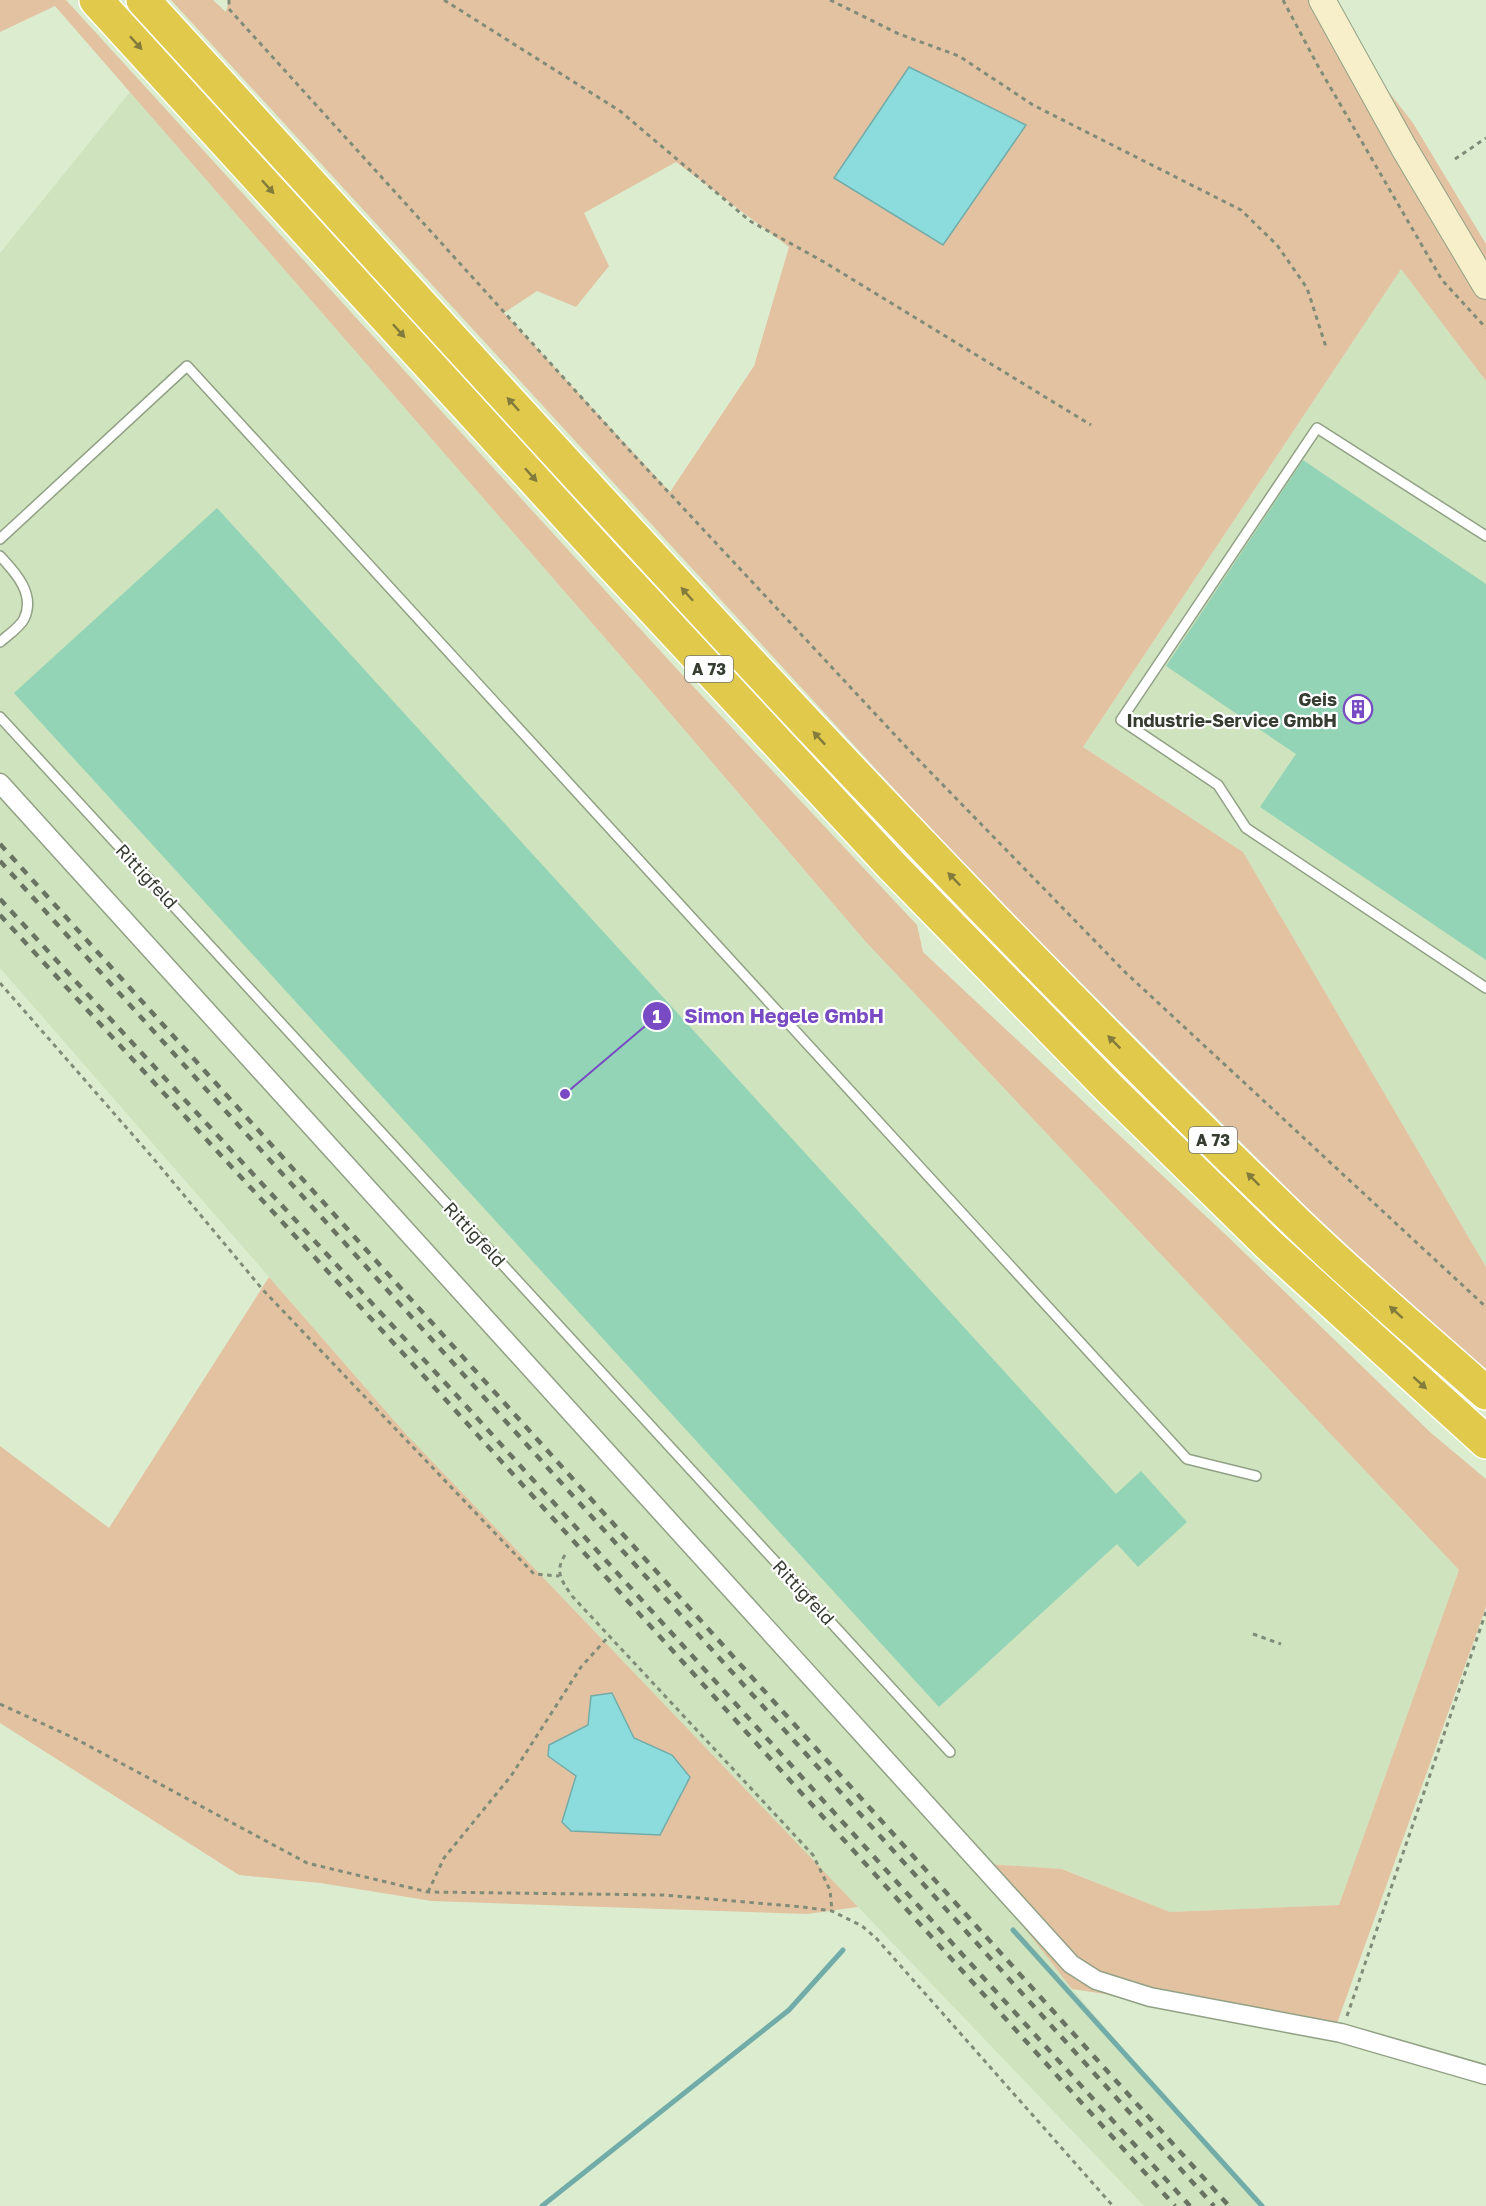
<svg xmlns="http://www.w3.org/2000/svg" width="1486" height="2206" font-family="'Golos Text',sans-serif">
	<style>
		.built { fill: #cee3be }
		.green { fill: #e3c2a2; fill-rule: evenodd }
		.water { fill: #8cdcdd; stroke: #72aca9; stroke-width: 1.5 }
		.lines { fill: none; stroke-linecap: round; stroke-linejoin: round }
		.stream { stroke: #72aca9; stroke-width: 5 }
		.building { fill: #93d4b6 }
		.lane-casing { stroke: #91a185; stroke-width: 12 }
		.street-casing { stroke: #91a185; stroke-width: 21 }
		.secondary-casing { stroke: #91a185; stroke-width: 28 }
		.highway-casing { stroke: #fff; stroke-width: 36 }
		.path { stroke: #818c78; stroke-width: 3; stroke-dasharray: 4.5 4.5; stroke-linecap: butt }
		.lane { stroke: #fff; stroke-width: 9 }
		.street { stroke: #fff; stroke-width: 18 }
		.secondary { stroke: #f6efc9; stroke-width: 26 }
		.highway { stroke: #e0c94b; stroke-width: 33 }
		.rail { stroke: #697361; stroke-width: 4.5; stroke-dasharray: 8 8; stroke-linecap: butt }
		.oneway { fill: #827b3c }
		.labels { text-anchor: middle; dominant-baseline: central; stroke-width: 4.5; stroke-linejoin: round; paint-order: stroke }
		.shield { fill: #fff; stroke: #72766e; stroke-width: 1.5 }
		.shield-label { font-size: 16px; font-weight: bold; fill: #353c30 }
		.poi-label { font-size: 18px; font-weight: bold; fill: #353c30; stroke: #fff; text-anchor: end }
		.street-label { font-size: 18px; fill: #353c30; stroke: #fff }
		.leader { fill: none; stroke: #784bc4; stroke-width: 2 }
		.callout-dot { fill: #784bc4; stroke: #fff; stroke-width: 2 }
		.mark-label { font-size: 18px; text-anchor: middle; font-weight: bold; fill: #fff }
		.callout-label { font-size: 20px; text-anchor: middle; font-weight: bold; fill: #784bc4; stroke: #fff; stroke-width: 4.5; stroke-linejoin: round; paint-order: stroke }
	</style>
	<rect width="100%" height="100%" fill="#dcedcf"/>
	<path class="built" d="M 130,92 L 652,692 L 865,941 L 1459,1570 L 1339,1905 L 1170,1912 L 1063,1869 L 975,1863 L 1072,1989 L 1258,2206 L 1144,2206 L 405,1433 L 0,968 L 0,253 Z
		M 1401,268 L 1486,381 L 1486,1267 L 1243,852 L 1083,747 Z"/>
	<path class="green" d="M 0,0 L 66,0 L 675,667 L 917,925 L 923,952 L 1226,1235 L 1430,1432 L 1486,1479 L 1486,1607 L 1335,2029 L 1072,1989 L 974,1863 L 1062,1869 L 1170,1912 L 1339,1905 L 1459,1570 L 865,941 L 652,692 L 55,6 L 0,32 Z
		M 171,0 L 213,0 L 226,12 L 229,0 L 1322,0 L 1329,15 L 1413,123 L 1486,244 L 1486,381 L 1401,269 L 1083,747 L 1243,852 L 1486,1267 L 1486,1370 L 1468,1358 L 1308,1209 L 973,875 ZM 676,162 L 789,247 L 754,366 L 670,492 L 504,313 L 537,291 L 576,307 L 609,266 L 584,213 Z
		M 269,1277 L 405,1433 L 858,1907 L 807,1914 L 432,1901 L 320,1883 L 239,1875 L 0,1723 L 0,1446 L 109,1528 Z"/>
	<path class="water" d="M 909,67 L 1026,125 L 943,245 L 834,178 Z
		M 612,1693 L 634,1738 L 672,1755 L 690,1777 L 660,1835 L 571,1831 L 562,1822 L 576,1776 L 548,1756 L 549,1745 L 588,1725 L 591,1696 Z"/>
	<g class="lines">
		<path class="stream" d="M 1013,1930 L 1262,2206
			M 542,2206 L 789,2010 L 843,1950"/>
	</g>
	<path class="building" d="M 1303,460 L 1486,584 L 1486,960 L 1260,807 L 1296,754 L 1166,666 Z
		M 217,508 L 1116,1494 L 1141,1471 L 1187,1522 L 1138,1567 L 1117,1544 L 939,1707 L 14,693 Z"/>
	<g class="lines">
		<g class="lane-casing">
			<path id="lane" d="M 1486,536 L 1317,428 L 1121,720 L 1218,785 L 1246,828 L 1486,988
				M 0,539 L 187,366 L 1187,1459 L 1256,1476
				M 0,556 C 15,572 36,594 24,619 C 20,627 7,636 0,642
				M 0,717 L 950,1752"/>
		</g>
		<g class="street-casing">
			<path id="street" d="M 0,783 L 1071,1964 L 1096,1980 L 1150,1997 L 1341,2033 L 1486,2075"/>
		</g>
		<g class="secondary-casing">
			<path id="secondary" d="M 1322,0 L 1404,148 L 1486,286"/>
		</g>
		<g class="highway-casing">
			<path id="highway" d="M 96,0 L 602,554 L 892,866 L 1109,1088 L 1268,1244 L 1486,1442
				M 143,0 C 522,413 894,834 1298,1224 C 1358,1282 1423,1337 1486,1393"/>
		</g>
		<path class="path" d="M 229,0 L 229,9 L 631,452 L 908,749 L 1126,973 L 1486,1307
			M 444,0 L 620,111 L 750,221 L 824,262 L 1091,425
			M 830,0 L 899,34 L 959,56 L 1033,105 L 1241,210 L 1277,245 L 1307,288 L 1326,347
			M 1283,0 L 1318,66 L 1442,280 L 1486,328
			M 1455,159 L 1486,138
			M 0,983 L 153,1158 L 263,1290 L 534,1574 L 559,1576
			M 565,1555 C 554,1572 562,1581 572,1596 L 813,1855 L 830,1890 L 832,1911
			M 1253,1634 L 1281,1644
			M 0,1704 L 76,1739 L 307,1863 L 428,1892 L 664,1895 L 803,1907 L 832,1911 L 862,1926 L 876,1938 L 1113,2206
			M 428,1892 L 444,1858 L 511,1776 L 581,1667 L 609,1636
			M 1347,2016 L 1486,1612"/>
		<use href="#lane" class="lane"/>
		<use href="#street" class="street"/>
		<use href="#secondary" class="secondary"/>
		<use href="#highway" class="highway"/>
		<path class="rail" d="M 0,844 L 1229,2206
			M 0,861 L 1214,2206
			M 0,899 L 449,1387 L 1190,2206
			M 0,915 L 445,1399 L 1175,2206"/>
	</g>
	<defs><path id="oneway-solid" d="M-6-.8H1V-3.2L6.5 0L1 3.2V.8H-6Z" transform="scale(1.5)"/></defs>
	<g class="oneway">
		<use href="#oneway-solid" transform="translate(136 43) rotate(48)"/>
		<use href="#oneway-solid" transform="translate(268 187) rotate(48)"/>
		<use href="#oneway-solid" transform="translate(399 331) rotate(48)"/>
		<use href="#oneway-solid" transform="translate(513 404) rotate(-132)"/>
		<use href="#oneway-solid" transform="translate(531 475) rotate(48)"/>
		<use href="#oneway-solid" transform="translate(687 594) rotate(-132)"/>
		<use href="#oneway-solid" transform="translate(819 738) rotate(-133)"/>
		<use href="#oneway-solid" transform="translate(954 879) rotate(-134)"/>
		<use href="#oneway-solid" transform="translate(1114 1042) rotate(-135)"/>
		<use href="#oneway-solid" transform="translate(1253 1179) rotate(-135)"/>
		<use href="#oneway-solid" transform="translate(1396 1312) rotate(-138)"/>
		<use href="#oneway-solid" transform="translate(1420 1383) rotate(42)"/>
	</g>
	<defs>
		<g id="building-ring" transform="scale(1.5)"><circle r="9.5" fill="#fff" stroke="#784bc4" stroke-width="1.5"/><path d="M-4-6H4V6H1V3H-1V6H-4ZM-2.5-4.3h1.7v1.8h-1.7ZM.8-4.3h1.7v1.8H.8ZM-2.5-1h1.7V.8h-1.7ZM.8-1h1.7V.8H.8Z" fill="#784bc4"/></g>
	</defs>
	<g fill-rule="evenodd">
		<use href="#building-ring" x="1358" y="709"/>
	</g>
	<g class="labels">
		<g class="shield">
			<rect x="685" y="656" width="48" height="26" rx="4.5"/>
			<rect x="1189" y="1127" width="48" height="26" rx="4.5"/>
		</g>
		<g class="shield-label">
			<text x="709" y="669">A 73</text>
			<text x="1213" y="1140">A 73</text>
		</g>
		<g class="poi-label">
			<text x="1337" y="699">Geis<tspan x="1337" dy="21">Industrie-Service GmbH</tspan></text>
		</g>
		<g class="street-label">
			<text transform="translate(147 876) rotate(47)">Rittigfeld</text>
			<text transform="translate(475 1234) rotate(47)">Rittigfeld</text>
			<text transform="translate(804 1592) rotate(47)">Rittigfeld</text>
		</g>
	</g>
	<path class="leader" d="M565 1094L657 1016"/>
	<g class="callout-dot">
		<circle cx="565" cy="1094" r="6"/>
		<circle cx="657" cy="1016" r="15"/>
	</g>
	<g class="mark-label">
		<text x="657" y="1023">1</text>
	</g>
	<g class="callout-label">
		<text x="784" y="1023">Simon Hegele GmbH</text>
	</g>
</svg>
